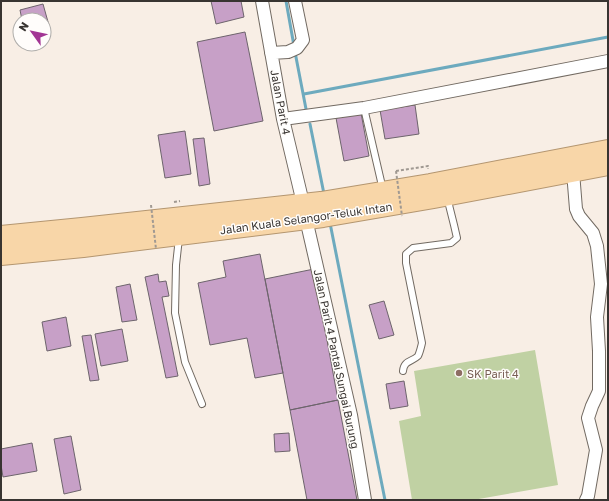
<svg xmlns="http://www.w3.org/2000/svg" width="609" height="501" font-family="'Golos Text',sans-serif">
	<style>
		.green { fill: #c0d1a3 }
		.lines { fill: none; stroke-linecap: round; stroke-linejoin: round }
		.stream { stroke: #6daabe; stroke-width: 3 }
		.building { fill: #c7a0c7; stroke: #6d646c }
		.service-casing { stroke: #726a62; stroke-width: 8 }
		.minor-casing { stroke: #726a62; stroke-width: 14 }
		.trunk-casing { stroke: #b49670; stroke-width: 22 }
		.path { stroke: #a09992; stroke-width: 2; stroke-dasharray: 3 2; stroke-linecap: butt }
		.service { stroke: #fff; stroke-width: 6 }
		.minor { stroke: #fff; stroke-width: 12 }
		.trunk { stroke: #f8d6a8; stroke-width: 20 }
		.path-bridge { stroke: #a09992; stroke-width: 2; stroke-dasharray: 3 2; stroke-linecap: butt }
		.education-dot { fill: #8d6e63; stroke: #fffdfb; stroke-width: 1.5 }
		.labels { text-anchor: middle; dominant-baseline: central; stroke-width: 3; stroke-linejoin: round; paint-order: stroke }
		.street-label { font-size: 11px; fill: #383431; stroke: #fffdfb }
		.education-label { font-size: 11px; fill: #785e54; stroke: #fffdfb; text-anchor: start }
	</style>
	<rect width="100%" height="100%" fill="#f8eee5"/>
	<path class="green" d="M 535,350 L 558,485 L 473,500 L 412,500 L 399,421 L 421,416 L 414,371 Z"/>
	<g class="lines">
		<path class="stream" d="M 286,1 L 294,46
			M 295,52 L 306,109
			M 304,94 L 608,37
			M 310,124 L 324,194
			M 330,223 L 385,500"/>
	</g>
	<path class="building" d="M 211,1 L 241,1 L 244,17 L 216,24 Z
		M 43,4 L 50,29 L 44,31 L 44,20 L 22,20 L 20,10 Z
		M 245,32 L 263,121 L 214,131 L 197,42 Z
		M 415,105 L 419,134 L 385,139 L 380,110 Z
		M 361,113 L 369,156 L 344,161 L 336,118 Z
		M 185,131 L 191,174 L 165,178 L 158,135 Z
		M 204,138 L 210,184 L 199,186 L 193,139 Z
		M 260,254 L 283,373 L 255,378 L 247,338 L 210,345 L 198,283 L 226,277 L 223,261 Z
		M 314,269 L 338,400 L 290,410 L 265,279 Z
		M 158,274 L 159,282 L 166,281 L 169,296 L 162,297 L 178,376 L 166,378 L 145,277 Z
		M 130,284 L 137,320 L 122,322 L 116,287 Z
		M 384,301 L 394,335 L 379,339 L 369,305 Z
		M 66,317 L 71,346 L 47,351 L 42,322 Z
		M 122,329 L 128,361 L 101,366 L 95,334 Z
		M 91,335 L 99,380 L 90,381 L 82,336 Z
		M 404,381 L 408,406 L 390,409 L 386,384 Z
		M 338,400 L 357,500 L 307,500 L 290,410 Z
		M 289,433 L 290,451 L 275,452 L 274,434 Z
		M 71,436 L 81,490 L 64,494 L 54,439 Z
		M 32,443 L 37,471 L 3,477 L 1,465 L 1,449 Z"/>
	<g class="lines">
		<g class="service-casing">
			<path id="service" d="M 364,108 L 383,190
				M 179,238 L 176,265 L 175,313 L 185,362 L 202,404
				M 403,371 C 404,360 412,362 418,356 C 420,352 421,347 422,343 L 406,263 L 406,254 L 413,248 L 451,243 L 457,238 L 454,225 L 447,197"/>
		</g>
		<g class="minor-casing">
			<path id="minor" d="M 262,1 L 283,119 L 303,203
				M 271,53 L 288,52 L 297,48 L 303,40 L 295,1
				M 283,119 L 364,108 L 608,61
				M 573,172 L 576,209 L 579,216 L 593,233 L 597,246 L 601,284 L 597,317 L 599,351 L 599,391 L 592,406 L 588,418 L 596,450 L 588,496 L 586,500
				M 306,219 L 351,415 L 365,500"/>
		</g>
		<g class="trunk-casing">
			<path id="trunk" d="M 1,236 L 82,228 L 321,202 L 430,184 L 608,150
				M 1,255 L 83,247 L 323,217 L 434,198 L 608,165"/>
		</g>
		<path class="path" d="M 396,171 L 428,166 L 428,169
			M 174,202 L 180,201"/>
		<use href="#service" class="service"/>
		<use href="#minor" class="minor"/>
		<use href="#trunk" class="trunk"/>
		<path class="path-bridge" d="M 396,171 L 402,216
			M 151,205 L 156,249"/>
	</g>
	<circle class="education-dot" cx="459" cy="373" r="4"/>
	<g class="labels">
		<g class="street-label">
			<text transform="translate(281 102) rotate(79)">Jalan Parit 4</text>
			<text transform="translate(306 218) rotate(-8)">Jalan Kuala Selangor-Teluk Intan</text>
			<text transform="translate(337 359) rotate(78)">Jalan Parit 4 Pantai Sungai Burung</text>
		</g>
		<g class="education-label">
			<text x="467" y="373">SK Parit 4</text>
		</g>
	</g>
	<rect width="609" height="501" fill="none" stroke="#383431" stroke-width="4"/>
	<g transform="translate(32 32) rotate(303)"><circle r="19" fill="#fffdfb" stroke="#afadaa"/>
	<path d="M0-3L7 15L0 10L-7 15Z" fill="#a23594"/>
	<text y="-6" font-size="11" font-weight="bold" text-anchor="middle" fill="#383431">N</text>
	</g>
</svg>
